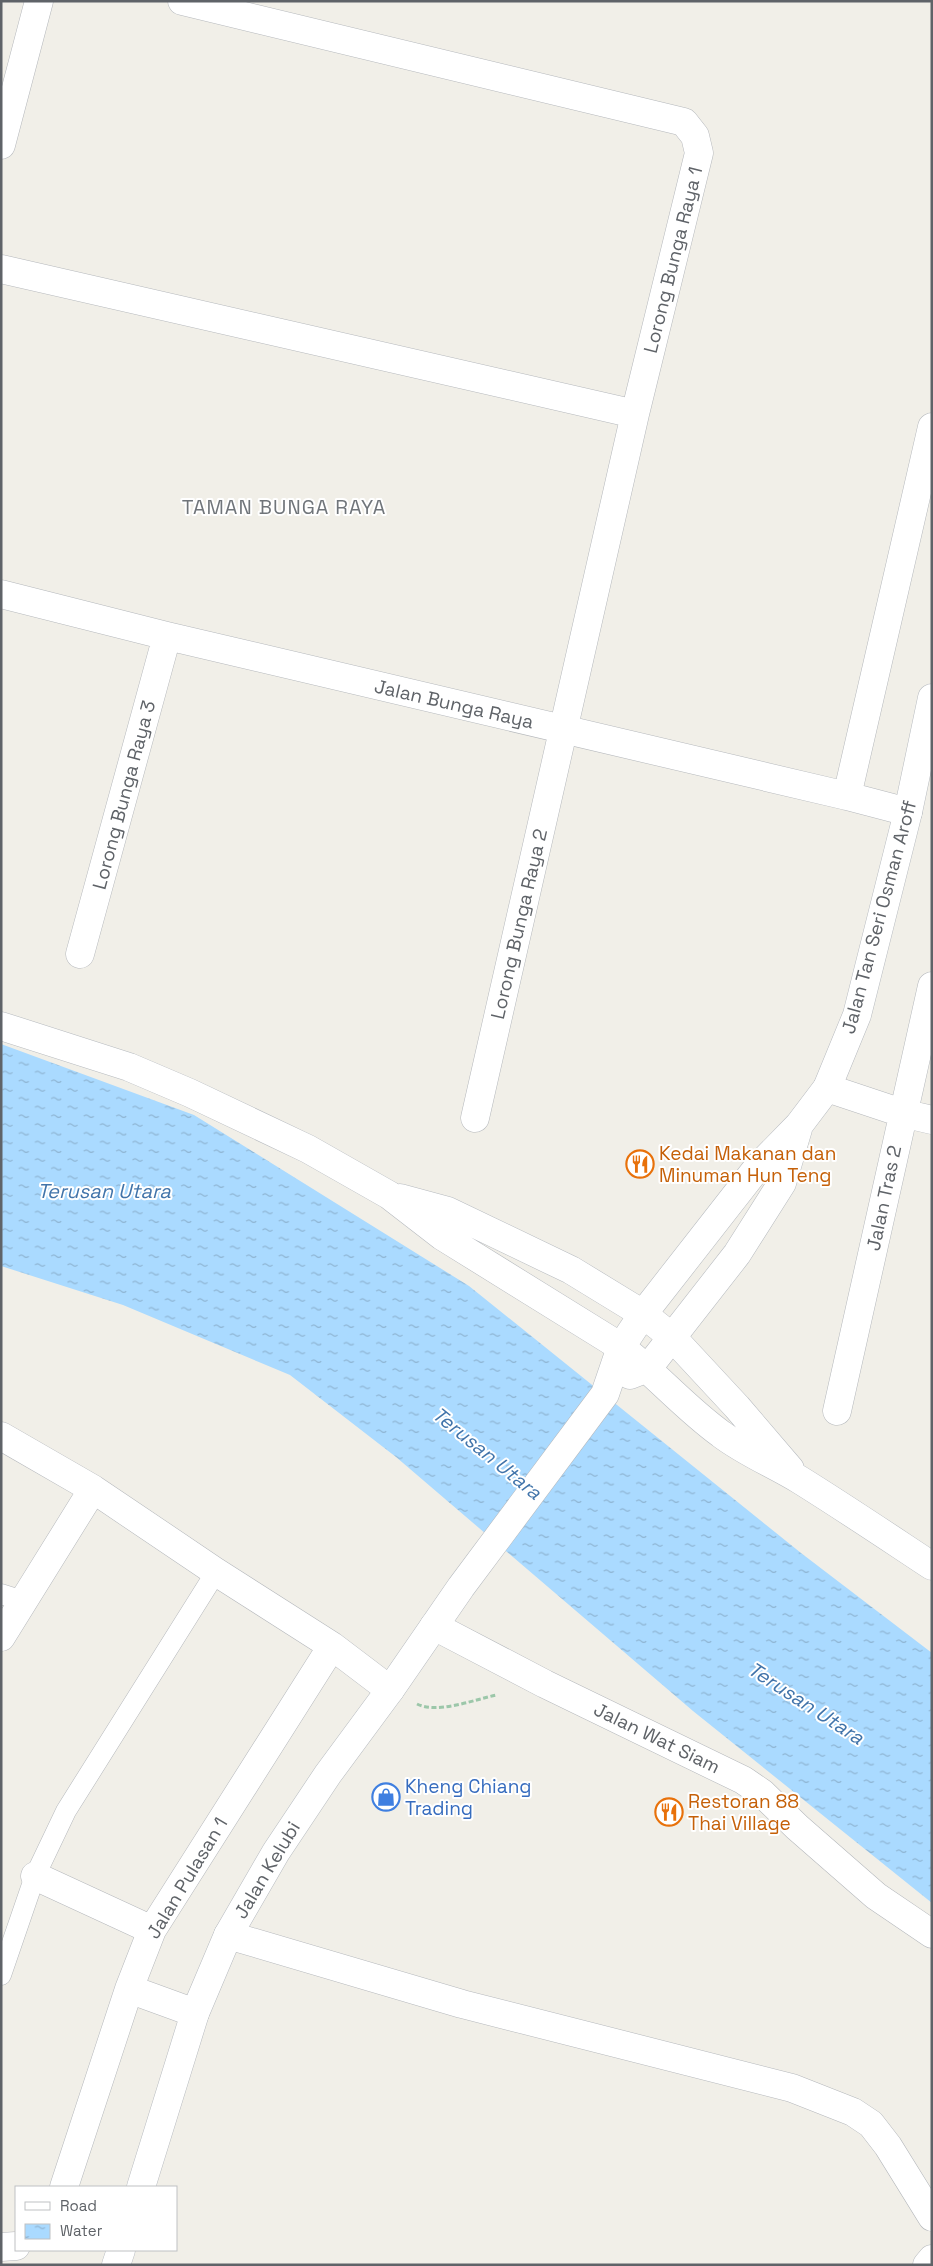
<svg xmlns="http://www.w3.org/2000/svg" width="933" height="2266" font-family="'Space Grotesk',sans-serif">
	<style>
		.water { fill: url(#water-ripples) }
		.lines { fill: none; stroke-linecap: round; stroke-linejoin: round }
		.lane-casing { stroke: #b5b8bc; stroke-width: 21 }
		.street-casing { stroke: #b5b8bc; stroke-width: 29 }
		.secondary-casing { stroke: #b6babf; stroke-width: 29 }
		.path { stroke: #9cc7a9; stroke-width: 3; stroke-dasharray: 5 2.5; stroke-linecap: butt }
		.lane { stroke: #fff; stroke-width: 20 }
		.street { stroke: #fff; stroke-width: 28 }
		.secondary { stroke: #fff; stroke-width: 28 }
		.labels { text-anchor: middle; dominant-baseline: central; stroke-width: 4; stroke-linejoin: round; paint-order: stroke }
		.street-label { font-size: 19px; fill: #5f6368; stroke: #fff }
		.food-label { font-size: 19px; fill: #c56008; stroke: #fff; text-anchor: start }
		.shop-label { font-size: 19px; fill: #366cbe; stroke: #fff; text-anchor: start }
		.neighbourhood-label { font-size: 20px; letter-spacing: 1px; fill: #70757a; stroke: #fff }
		.water-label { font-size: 20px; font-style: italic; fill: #4174aa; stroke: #fff }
	</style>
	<defs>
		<pattern id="water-ripples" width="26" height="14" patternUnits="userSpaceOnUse" patternTransform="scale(1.25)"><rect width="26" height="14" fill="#aadaff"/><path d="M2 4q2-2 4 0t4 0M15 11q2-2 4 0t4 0" fill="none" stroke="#8eb4d2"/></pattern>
	</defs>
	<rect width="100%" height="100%" fill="#f1efe8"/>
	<path class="water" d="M 1,1044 L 194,1115 L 469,1286 L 801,1553 L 932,1653 L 932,1903 L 693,1711 L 396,1457 L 290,1375 L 123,1305 L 1,1266 Z"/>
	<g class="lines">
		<g class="lane-casing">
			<path id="lane" d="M 1,1594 L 23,1601
				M 1,1975 L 35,1876 L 66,1811 L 216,1572"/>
		</g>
		<g class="street-casing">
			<path id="street" d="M 182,1 L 684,122 L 695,136 L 699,153 L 635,414 L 475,1118
				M 1,145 L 39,1
				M 1,269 L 635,414
				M 1,594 L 167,636 L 847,796 L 908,812
				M 847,796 L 932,427
				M 80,954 L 167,636
				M 827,1088 L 902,1113 L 932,1120
				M 837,1411 L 932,986
				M 1,1436 L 93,1489 L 216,1572 L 332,1646 L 390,1690
				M 434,1626 L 545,1684 L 743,1780 L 762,1793 L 797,1827 L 876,1896 L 932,1934
				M 1,1637 L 93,1489
				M 35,1876 L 152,1930
				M 228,1935 L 462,2004 L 792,2088 L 853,2112 L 871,2124 L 888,2146 L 932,2217
				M 129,1989 L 195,2013
				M 64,2187 L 129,1989 L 152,1930 L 332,1646
				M 1,2247 L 16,2246
				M 927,2265 L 932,2259"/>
		</g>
		<g class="secondary-casing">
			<path id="secondary" d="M 1,1026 L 129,1067 L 190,1093 L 308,1149 L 389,1195 L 442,1236 L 621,1347 C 656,1374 685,1408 721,1434 C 746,1453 774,1464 800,1480 C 845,1508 888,1537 932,1566
				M 400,1198 L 448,1211 L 571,1270 L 643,1314 L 672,1337 L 737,1407 L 790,1469
				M 630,1375 L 648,1368 L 737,1254 L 782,1183 L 798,1129
				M 141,2187 L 195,2013 L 228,1935 L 276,1852 L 328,1774 L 390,1690 L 461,1587 L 605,1394 L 621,1347 L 643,1314 L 757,1168 L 799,1125 L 827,1088 L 857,1015 L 908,812 L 932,698
				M 116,2265 L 121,2250"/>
		</g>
		<path class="path" d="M 417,1704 C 437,1714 474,1700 496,1695"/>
		<use href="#lane" class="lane"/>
		<use href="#street" class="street"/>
		<use href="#secondary" class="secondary"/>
	</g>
	<defs>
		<g id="restaurant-ring" transform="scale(1.4375)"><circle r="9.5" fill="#fff" stroke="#e8710a" stroke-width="1.5"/><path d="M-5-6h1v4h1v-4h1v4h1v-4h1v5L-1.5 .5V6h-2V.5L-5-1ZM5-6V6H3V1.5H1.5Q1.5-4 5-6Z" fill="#e8710a"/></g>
		<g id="shop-ring" transform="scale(1.4375)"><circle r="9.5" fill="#fff" stroke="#3f7fe0" stroke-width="1.5"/><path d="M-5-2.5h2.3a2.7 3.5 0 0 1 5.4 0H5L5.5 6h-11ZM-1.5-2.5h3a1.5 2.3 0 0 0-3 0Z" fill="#3f7fe0"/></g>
	</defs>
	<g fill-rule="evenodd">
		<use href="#restaurant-ring" x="640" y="1164"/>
		<use href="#shop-ring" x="386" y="1797"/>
		<use href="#restaurant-ring" x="669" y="1812"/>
	</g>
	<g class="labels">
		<g class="street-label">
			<text transform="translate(673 260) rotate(-76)">Lorong Bunga Raya 1</text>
			<text transform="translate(454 704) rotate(13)">Jalan Bunga Raya</text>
			<text transform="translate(124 795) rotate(-75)">Lorong Bunga Raya 3</text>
			<text transform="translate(879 917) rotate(-75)">Jalan Tan Seri Osman Aroff</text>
			<text transform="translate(519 924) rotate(-77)">Lorong Bunga Raya 2</text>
			<text transform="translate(884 1198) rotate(-78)">Jalan Tras 2</text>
			<text transform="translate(657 1738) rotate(26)">Jalan Wat Siam</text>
			<text transform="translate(267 1870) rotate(-59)">Jalan Kelubi</text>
			<text transform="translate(187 1878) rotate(-59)">Jalan Pulasan 1</text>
		</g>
		<g class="food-label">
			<text x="659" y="1153">Kedai Makanan dan<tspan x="659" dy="22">Minuman Hun Teng</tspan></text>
			<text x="688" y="1801">Restoran 88<tspan x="688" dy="22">Thai Village</tspan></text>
		</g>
		<g class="shop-label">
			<text x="405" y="1786">Kheng Chiang<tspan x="405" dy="22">Trading</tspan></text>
		</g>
		<g class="neighbourhood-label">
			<text x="284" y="507">TAMAN BUNGA RAYA</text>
		</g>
		<g class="water-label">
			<text x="104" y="1191">Terusan Utara</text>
			<text transform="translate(487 1453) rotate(39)">Terusan Utara</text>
			<text transform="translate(806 1703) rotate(33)">Terusan Utara</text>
		</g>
	</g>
	<rect width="933" height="2266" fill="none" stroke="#5f6368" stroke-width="5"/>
	<rect x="15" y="2186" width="162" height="65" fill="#ffffff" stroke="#bfc1c3"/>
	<rect x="25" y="2202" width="25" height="8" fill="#ffffff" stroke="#bfc1c3"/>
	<text x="60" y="2211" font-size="15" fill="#5f6368">Road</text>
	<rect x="25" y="2224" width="25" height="15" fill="url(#water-ripples)" stroke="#bfc1c3"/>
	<text x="60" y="2236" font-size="15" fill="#5f6368">Water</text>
</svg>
